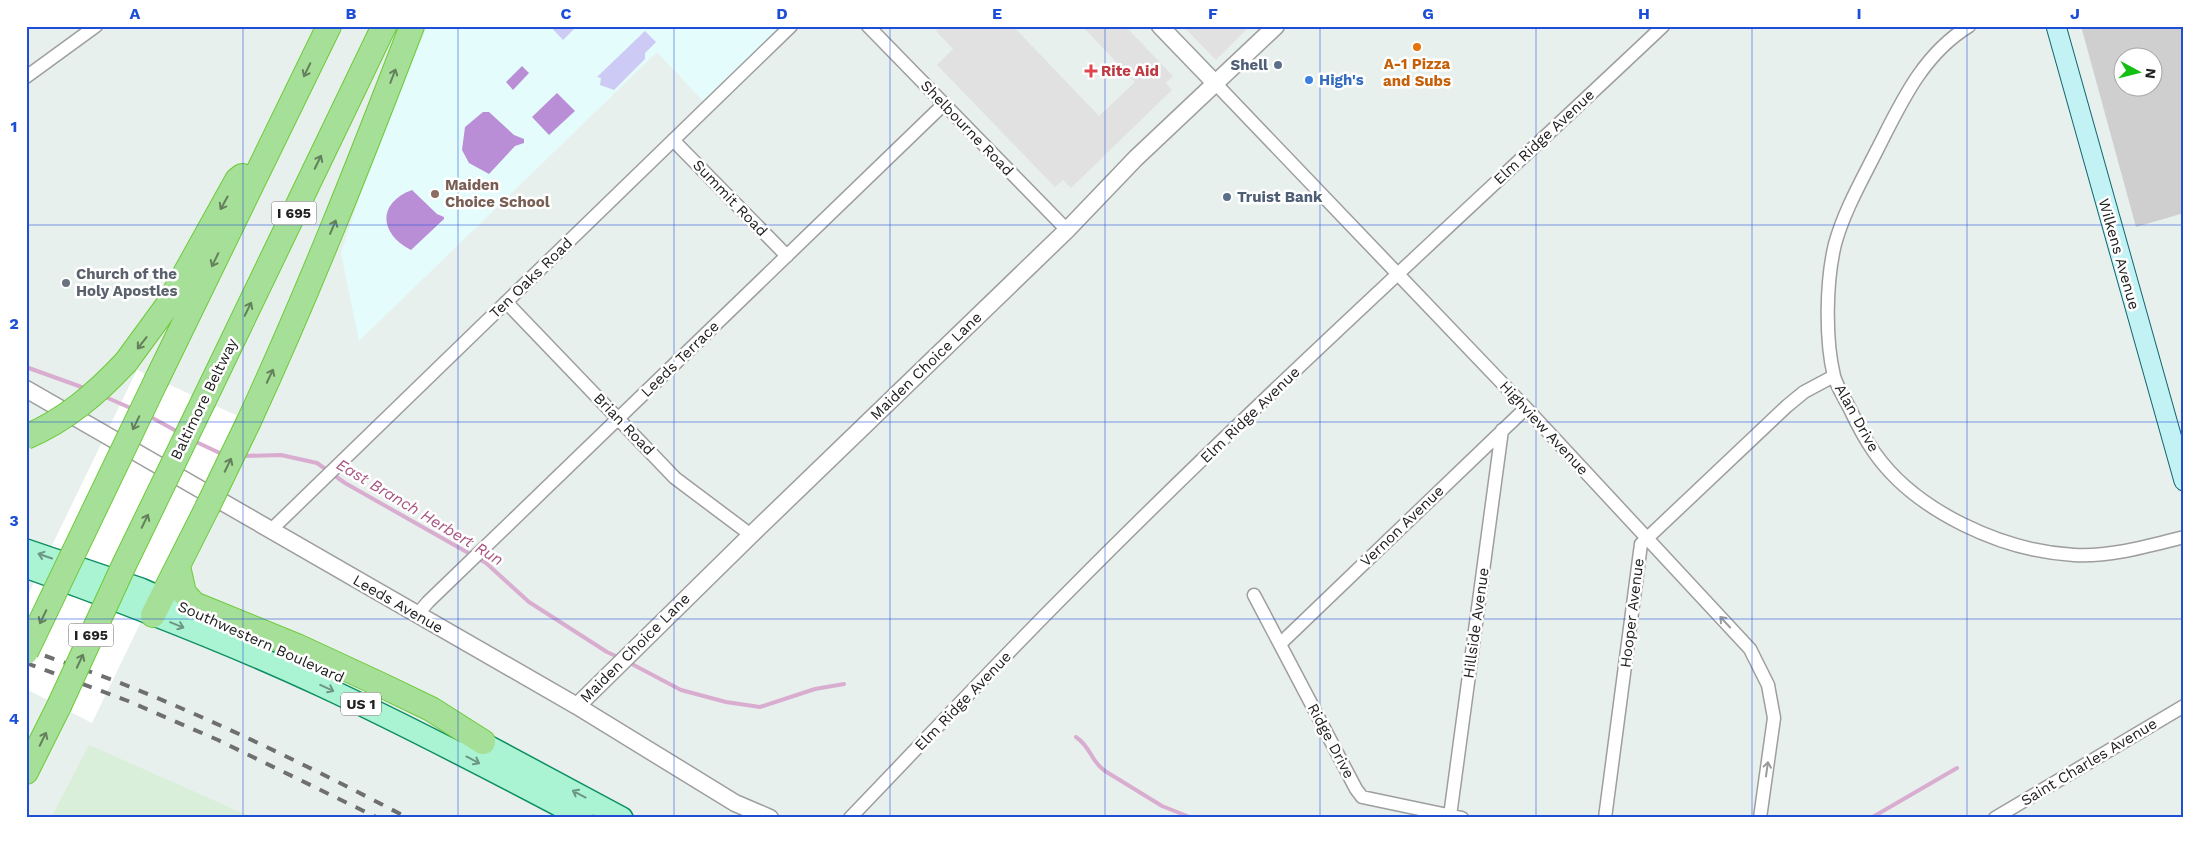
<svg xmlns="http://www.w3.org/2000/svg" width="2210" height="844" font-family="'Work Sans',sans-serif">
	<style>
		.commercial { fill: #d9efda }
		.education { fill: #e5fcfc }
		.religious { fill: #cfcfcf; fill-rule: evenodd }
		.park { fill: #cdcaf5 }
		.pitch { fill: #ba8ed7 }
		.parking { fill: #e1e1e1 }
		.pier { fill: #fff }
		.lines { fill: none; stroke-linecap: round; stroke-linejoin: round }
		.stream { stroke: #d9add0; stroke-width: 4 }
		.minor-casing { stroke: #9e9e9e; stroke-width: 15 }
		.tertiary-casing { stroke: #9e9e9e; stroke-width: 19 }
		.secondary-casing { stroke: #106670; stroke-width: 21 }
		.primary-casing { stroke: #0e8f63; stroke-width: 24 }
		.motorway-casing { stroke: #6ccb38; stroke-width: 26 }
		.minor { stroke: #fff; stroke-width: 12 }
		.tertiary { stroke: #fff; stroke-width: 16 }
		.secondary { stroke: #c2f2f4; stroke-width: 19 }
		.primary { stroke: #aaf4d3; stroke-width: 21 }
		.motorway { stroke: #a6df98; stroke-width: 24 }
		.rail { stroke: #6f6f6f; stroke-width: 4; stroke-dasharray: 10 10; stroke-linecap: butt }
		.motorway-bridge-casing { stroke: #6ccb38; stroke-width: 26; stroke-linecap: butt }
		.motorway-bridge { stroke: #a6df98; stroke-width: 24 }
		.oneway { stroke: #64805c }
		.oneway2 { stroke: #6c9583 }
		.oneway3 { stroke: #9b9b9b }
		.grid { fill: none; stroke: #1d4ed8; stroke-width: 1; stroke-opacity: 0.55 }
		.food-dot { fill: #e8710a; stroke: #fff; stroke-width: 2 }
		.service-dot { fill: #5c6f8a; stroke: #fff; stroke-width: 2 }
		.health-dot { fill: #e0444e; stroke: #fff; stroke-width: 2 }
		.shop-dot { fill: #3f7fe0; stroke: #fff; stroke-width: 2 }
		.education-dot { fill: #8d6e63; stroke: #fff; stroke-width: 2 }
		.worship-dot { fill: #6b7280; stroke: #fff; stroke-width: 2 }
		.labels { text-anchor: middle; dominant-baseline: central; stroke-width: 5; stroke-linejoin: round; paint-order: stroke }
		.shield { fill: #fff; stroke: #646464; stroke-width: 1 }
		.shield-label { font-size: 14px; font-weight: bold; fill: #212121 }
		.food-label { font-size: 15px; font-weight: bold; fill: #c56008; stroke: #fff }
		.service-label { font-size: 15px; font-weight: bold; fill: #4e5e75; stroke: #fff; text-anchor: end }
		.health-label { font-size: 15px; font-weight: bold; fill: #be3a42; stroke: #fff; text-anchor: start }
		.shop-label { font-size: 15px; font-weight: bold; fill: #366cbe; stroke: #fff; text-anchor: start }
		.street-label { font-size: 15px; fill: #212121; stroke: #fff }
		.education-label { font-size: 15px; font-weight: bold; fill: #785e54; stroke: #fff; text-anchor: start }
		.worship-label { font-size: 15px; font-weight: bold; fill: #5b616d; stroke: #fff; text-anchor: start }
		.water-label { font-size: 16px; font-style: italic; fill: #a85580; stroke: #fff }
		.neatline { fill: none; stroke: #1d4ed8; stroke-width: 2 }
		.grid-label { font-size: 16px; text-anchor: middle; font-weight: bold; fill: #1d4ed8 }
	</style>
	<rect width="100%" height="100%" fill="#e8f0ed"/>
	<path class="commercial" d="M 89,745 L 200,794 L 253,818 L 51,818 Z"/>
	<path class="education" d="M 428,26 L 781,26 L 704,102 L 657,52 L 359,341 L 341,253 L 380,136 L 402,81 Z"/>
	<path class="religious" d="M 2081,26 L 2184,26 L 2184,213 L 2136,227 ZM 2122,58 L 2152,58 L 2152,88 L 2122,88 Z"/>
	<path class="park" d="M 550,26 L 577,26 L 563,40 Z
		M 645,31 L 656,42 L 645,53 L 645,59 L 614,90 L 600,85 L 601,78 L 597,77 Z"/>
	<path class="pitch" d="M 522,66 L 529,73 L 513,90 L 506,82 Z
		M 557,93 L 575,111 L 549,135 L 532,117 Z
		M 483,112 L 489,112 L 514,135 L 524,139 L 524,143 L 515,146 L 489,174 L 469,163 L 462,150 L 465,127 Z
		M 412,190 L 437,214 L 444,217 L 444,219 L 411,250 C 379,234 377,203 412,190 Z"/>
	<path class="parking" d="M 941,26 L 1013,26 L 1099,116 L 1135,82 L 1082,26 L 1125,26 L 1173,76 L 1166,83 L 1172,90 L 1071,188 L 1063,180 L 1055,187 L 937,65 L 953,49 L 936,31 Z
		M 1183,26 L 1250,26 L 1216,60 Z"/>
	<path class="pier" d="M 137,370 L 240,417 L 92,723 L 26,689 L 26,599 Z"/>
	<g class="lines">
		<path class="stream" d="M 26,367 L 87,389
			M 103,396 L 133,409
			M 149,416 L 180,433
			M 192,440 L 224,455
			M 241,456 L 281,455 L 317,463 L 345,483 L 486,563 L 529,602 L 607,652 L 620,658
			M 628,662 L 681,690 L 726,702 L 760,707 L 815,689 L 844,684
			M 1076,737 C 1092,748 1090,761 1105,771 L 1162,806 L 1192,818
			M 1871,818 L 1957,768"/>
		<g class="minor-casing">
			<path id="minor" d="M 868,26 L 1067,230
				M 1969,26 C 1922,55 1901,103 1877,150 C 1862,180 1844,211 1835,244 C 1826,281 1825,339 1834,376 C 1837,387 1845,399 1850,409 C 1857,424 1865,439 1874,452 C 1916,512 2003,551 2074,555 C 2112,557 2148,546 2184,537
				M 26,77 L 96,26
				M 1215,83 L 1526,408 L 1750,649 L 1768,685 L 1774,718 L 1760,818
				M 673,140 L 787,256
				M 506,302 L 675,478 L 751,535
				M 271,530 L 791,26
				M 1254,595 L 1356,789 L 1362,797 L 1462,818
				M 417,615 L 428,602 L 944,104
				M 1280,644 L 1526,408
				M 1450,816 L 1502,430
				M 850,818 C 924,741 997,663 1072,588 C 1263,395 1465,213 1663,26
				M 1605,818 L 1641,544 L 1787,406 L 1804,392 L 1834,376
				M 1995,818 L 2184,706"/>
		</g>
		<g class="tertiary-casing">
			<path id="tertiary" d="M 1160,26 L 1215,83
				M 26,389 L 577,706 L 735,803 L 770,818
				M 577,706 L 751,535 L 1067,230 L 1136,158 L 1276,26"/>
		</g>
		<g class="secondary-casing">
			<path id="secondary" d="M 2056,26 L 2184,481"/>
		</g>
		<g class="primary-casing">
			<path id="primary" d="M 26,550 L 141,589 L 206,618
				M 26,567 C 126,603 226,641 322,686 C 410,727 496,772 583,818
				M 469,736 L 622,818"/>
		</g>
		<g class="motorway-casing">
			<path id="motorway" d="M 126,362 L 167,306 L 237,180 L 242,176
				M 157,379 L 329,26
				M 204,400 L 384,26
				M 249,421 C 309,291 361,159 412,26
				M 178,566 L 184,593 L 194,604 L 297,646 L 379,684 L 431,709 L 483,742
				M 153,615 L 207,508
				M 26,772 L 59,706"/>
		</g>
		<use href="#minor" class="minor"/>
		<use href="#tertiary" class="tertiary"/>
		<use href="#secondary" class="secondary"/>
		<use href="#primary" class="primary"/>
		<use href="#motorway" class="motorway"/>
		<path class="rail" d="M 26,649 C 62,662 98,674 133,688 C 227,726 318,771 408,818
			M 26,663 L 128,701 L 218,740 L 378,818"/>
		<g class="motorway-bridge-casing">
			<path id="motorway-bridge" d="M 26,437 C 66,420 97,393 126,362
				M 207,508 L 249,421
				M 26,652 L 157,379
				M 59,706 L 124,565 L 204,400"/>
		</g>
		<use href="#motorway-bridge" class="motorway-bridge"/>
	</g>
	<defs><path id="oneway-shaft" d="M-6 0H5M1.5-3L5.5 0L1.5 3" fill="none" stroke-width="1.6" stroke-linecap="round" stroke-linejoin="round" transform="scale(1.25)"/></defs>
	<g class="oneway">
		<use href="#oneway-shaft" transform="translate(307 70) rotate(116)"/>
		<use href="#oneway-shaft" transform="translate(393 76) rotate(-69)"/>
		<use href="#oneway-shaft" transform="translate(318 162) rotate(-64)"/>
		<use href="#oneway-shaft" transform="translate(224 203) rotate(119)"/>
		<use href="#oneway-shaft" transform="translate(333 227) rotate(-67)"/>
		<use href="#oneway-shaft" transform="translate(215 260) rotate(116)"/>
		<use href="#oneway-shaft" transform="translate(248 309) rotate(-64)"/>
		<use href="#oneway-shaft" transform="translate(142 343) rotate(128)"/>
		<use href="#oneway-shaft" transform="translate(270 376) rotate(-65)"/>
		<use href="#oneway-shaft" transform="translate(136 423) rotate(116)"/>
		<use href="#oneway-shaft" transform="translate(228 465) rotate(-64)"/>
		<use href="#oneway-shaft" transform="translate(145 521) rotate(-64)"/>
		<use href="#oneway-shaft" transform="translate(43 617) rotate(116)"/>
		<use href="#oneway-shaft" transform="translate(80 661) rotate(-65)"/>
		<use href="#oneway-shaft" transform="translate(43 739) rotate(-64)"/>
	</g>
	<g class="oneway2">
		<use href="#oneway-shaft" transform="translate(45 556) rotate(-161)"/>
		<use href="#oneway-shaft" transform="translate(177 625) rotate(22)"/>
		<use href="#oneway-shaft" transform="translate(327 688) rotate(25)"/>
		<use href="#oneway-shaft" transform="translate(473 760) rotate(28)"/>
		<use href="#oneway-shaft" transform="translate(579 794) rotate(-152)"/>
	</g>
	<g class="oneway3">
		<use href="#oneway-shaft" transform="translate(1725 622) rotate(-133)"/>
		<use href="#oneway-shaft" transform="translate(1767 769) rotate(-82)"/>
	</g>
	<path class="grid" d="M 243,26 L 243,818M 458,26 L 458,818M 674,26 L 674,818M 890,26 L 890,818M 1105,26 L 1105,818M 1320,26 L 1320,818M 1536,26 L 1536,818M 1752,26 L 1752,818M 1967,26 L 1967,818M 26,225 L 2184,225M 26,422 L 2184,422M 26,619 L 2184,619"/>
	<circle class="food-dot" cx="1417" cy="47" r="5"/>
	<g class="service-dot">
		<circle cx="1278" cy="65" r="5"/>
		<circle cx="1227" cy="197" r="5"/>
	</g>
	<path class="health-dot" d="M1088.5 63.5h5v5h5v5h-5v5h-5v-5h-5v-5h5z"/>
	<circle class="shop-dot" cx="1309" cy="80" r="5"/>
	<circle class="education-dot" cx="435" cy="194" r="5"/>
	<circle class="worship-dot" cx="66" cy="283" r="5"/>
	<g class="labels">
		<g class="shield">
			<rect x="271.5" y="201.5" width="45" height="23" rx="4"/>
			<rect x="68.5" y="623.5" width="45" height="23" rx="4"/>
			<rect x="341" y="692.5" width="40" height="23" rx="4"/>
		</g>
		<g class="shield-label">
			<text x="294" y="213">I 695</text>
			<text x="91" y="635">I 695</text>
			<text x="361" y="704">US 1</text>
		</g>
		<g class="food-label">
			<text x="1417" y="64">A-1 Pizza<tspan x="1417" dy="17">and Subs</tspan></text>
		</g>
		<g class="service-label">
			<text x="1268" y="65">Shell</text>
			<text x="1237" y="197" text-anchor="start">Truist Bank</text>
		</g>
		<g class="health-label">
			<text x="1101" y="71">Rite Aid</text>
		</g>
		<g class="shop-label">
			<text x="1319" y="80">High's</text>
		</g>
		<g class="street-label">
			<text transform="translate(967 128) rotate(46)">Shelbourne Road</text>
			<text transform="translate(1544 137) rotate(-43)">Elm Ridge Avenue</text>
			<text transform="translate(730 198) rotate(46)">Summit Road</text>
			<text transform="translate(2119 254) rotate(74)">Wilkens Avenue</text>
			<text transform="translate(531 278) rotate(-44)">Ten Oaks Road</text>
			<text transform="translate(680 359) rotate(-44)">Leeds Terrace</text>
			<text transform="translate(926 366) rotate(-44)">Maiden Choice Lane</text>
			<text transform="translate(204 399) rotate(-64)">Baltimore Beltway</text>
			<text transform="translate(1250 415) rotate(-44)">Elm Ridge Avenue</text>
			<text transform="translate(1857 418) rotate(61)">Alan Drive</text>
			<text transform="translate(624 424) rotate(46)">Brian Road</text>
			<text transform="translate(1544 428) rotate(47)">Highview Avenue</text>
			<text transform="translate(1402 526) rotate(-44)">Vernon Avenue</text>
			<text transform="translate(398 604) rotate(30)">Leeds Avenue</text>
			<text transform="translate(1632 613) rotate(-83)">Hooper Avenue</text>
			<text transform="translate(1476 623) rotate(-82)">Hillside Avenue</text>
			<text transform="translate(261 642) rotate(24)">Southwestern Boulevard</text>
			<text transform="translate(635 648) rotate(-45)">Maiden Choice Lane</text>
			<text transform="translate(963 701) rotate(-46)">Elm Ridge Avenue</text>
			<text transform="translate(1331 741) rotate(62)">Ridge Drive</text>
			<text transform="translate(2089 762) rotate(-31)">Saint Charles Avenue</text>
		</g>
		<g class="education-label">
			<text x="445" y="185">Maiden<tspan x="445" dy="17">Choice School</tspan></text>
		</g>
		<g class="worship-label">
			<text x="76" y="274">Church of the<tspan x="76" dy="17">Holy Apostles</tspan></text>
		</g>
		<g class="water-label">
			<text transform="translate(420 512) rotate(31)">East Branch Herbert Run</text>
		</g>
	</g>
	<rect width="2210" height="844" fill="none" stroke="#ffffff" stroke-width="55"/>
	<g transform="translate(2138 72) rotate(97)"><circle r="24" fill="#ffffff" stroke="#a6a6a6"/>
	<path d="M0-4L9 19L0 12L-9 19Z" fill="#15be13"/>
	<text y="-8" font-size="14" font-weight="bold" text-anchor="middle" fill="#212121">N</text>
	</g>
	<rect x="28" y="28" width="2154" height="788" class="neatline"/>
	<g class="grid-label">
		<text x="135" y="19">A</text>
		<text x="351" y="19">B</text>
		<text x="566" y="19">C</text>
		<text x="782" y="19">D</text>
		<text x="997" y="19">E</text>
		<text x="1213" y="19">F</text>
		<text x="1428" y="19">G</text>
		<text x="1644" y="19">H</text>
		<text x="1859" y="19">I</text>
		<text x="2075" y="19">J</text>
		<text x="14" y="132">1</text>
		<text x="14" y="329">2</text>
		<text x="14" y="526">3</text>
		<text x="14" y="724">4</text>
	</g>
</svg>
